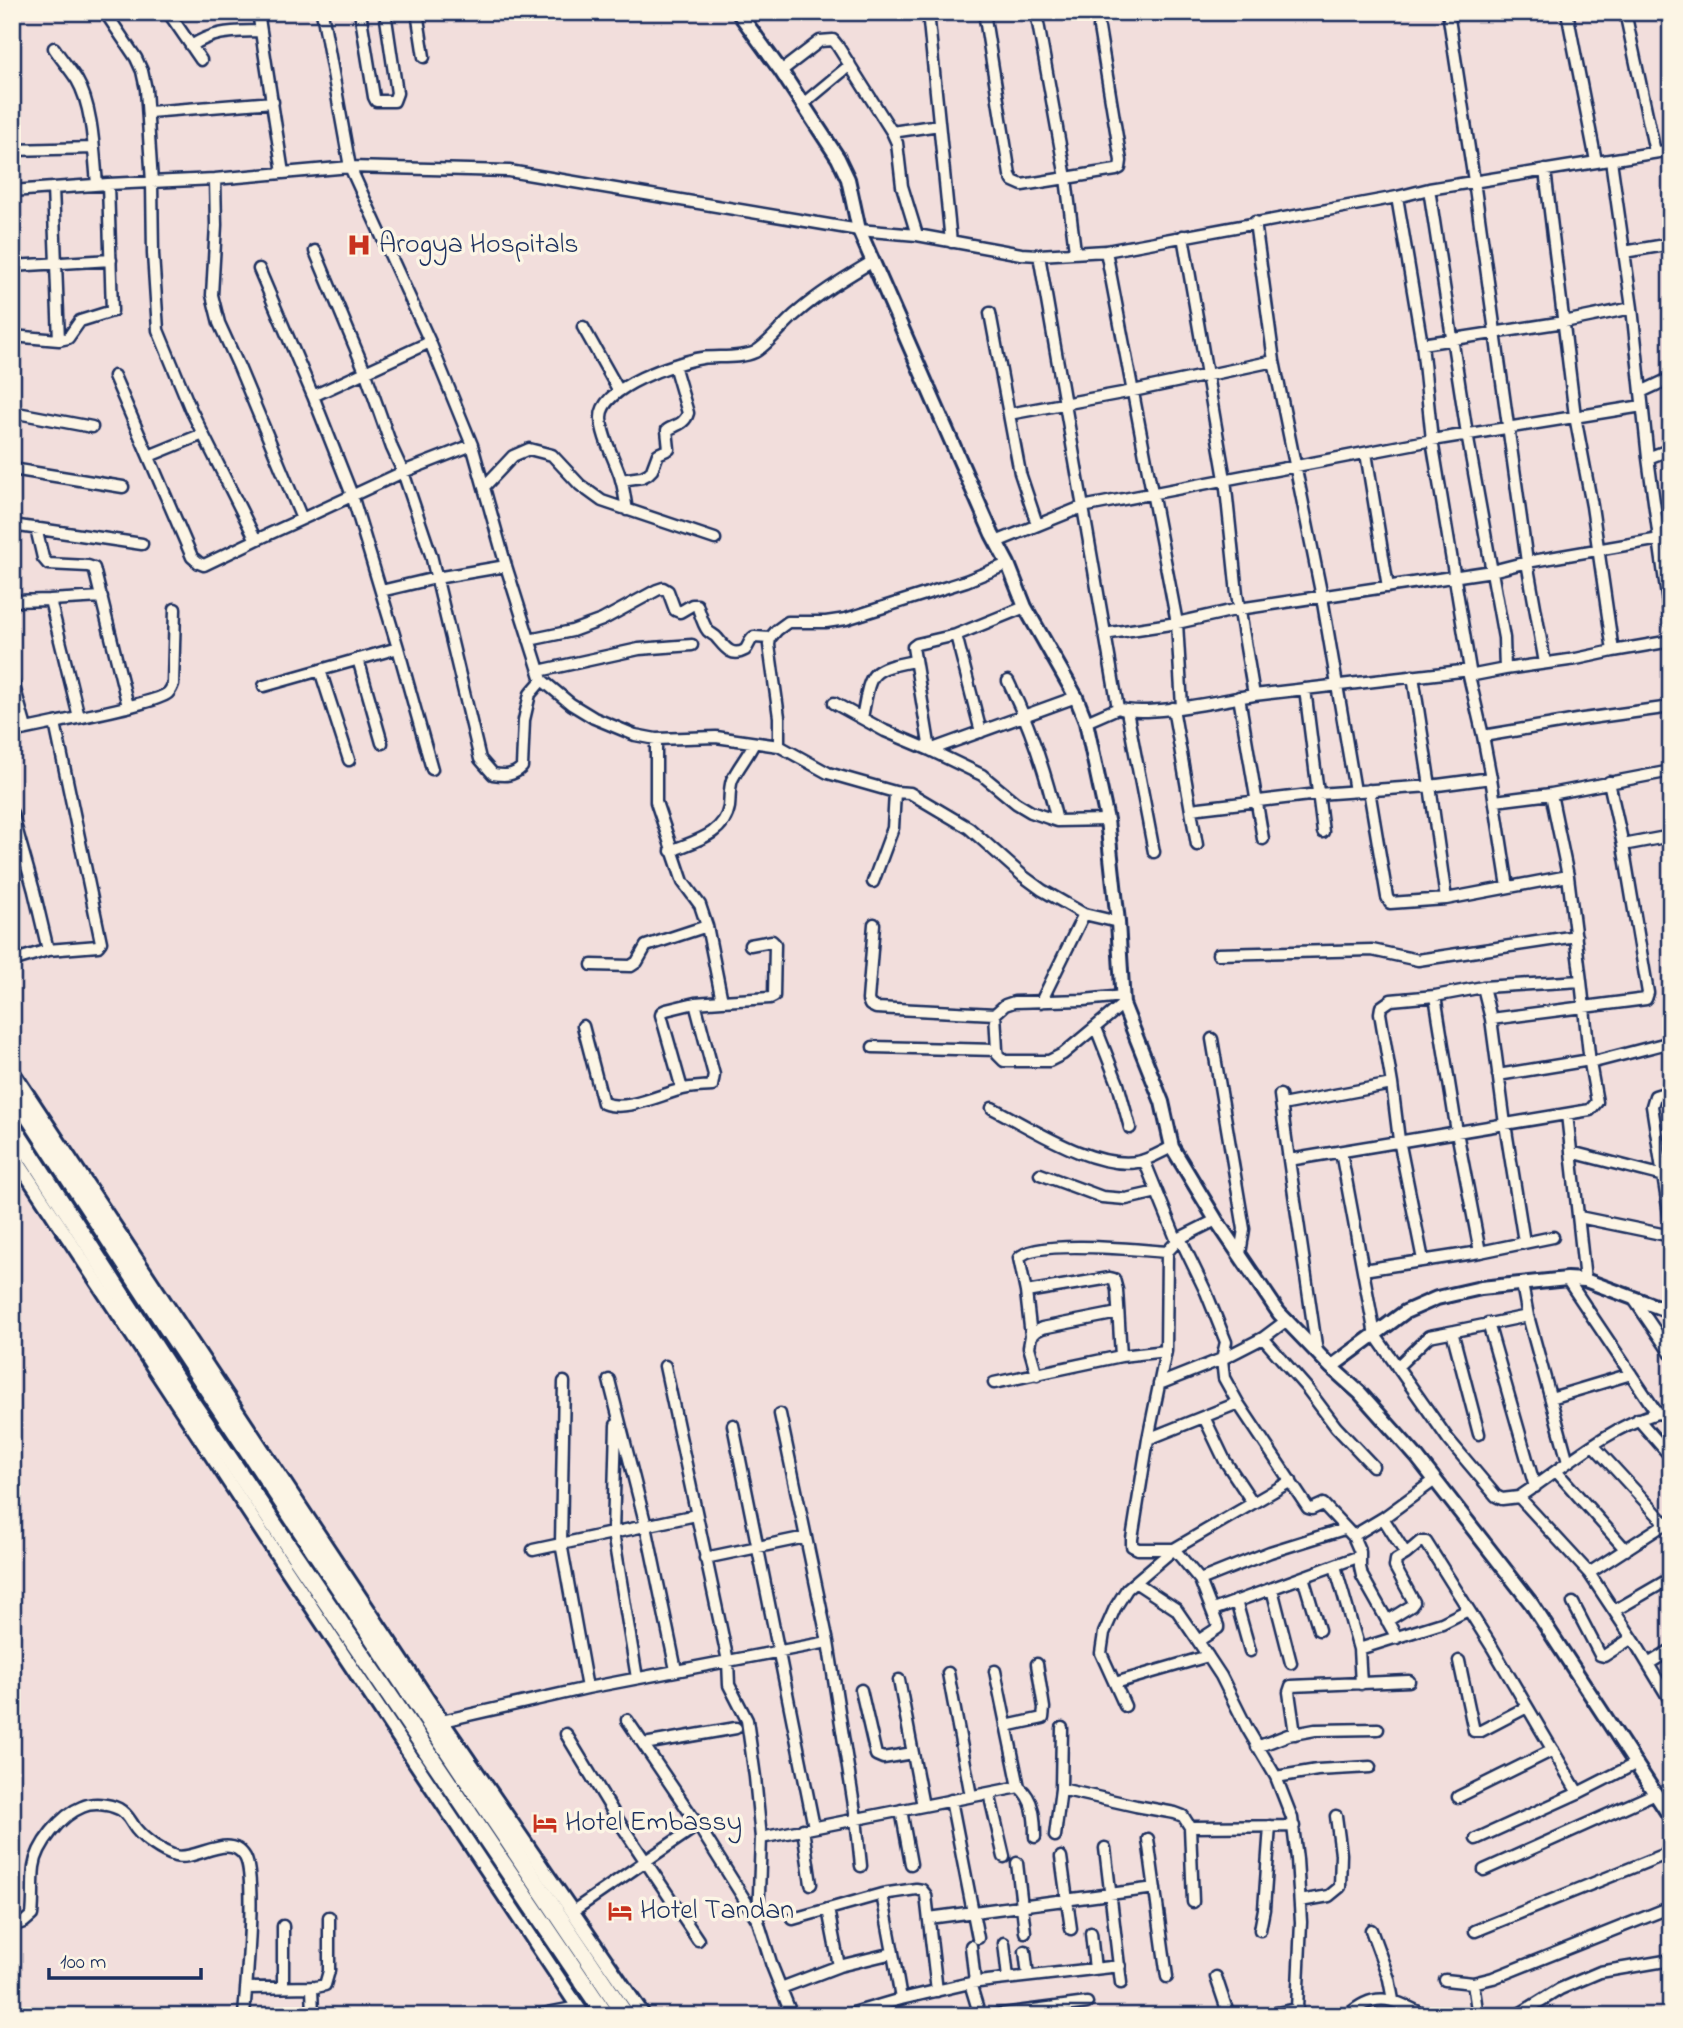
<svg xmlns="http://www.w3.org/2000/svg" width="1683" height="2028" font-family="'Indie Flower',sans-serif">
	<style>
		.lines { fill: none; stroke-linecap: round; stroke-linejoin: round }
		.minor-casing { stroke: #1b2f5e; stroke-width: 15 }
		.tertiary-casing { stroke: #1b2f5e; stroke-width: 18 }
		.primary-casing { stroke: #1b2f5e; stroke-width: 21 }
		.minor { stroke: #fcf5e5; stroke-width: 10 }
		.tertiary { stroke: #fcf5e5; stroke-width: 12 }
		.primary { stroke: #fcf5e5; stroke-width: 16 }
		.labels { text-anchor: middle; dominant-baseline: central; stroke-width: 7; stroke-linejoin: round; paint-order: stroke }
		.poi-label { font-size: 28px; fill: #1b2f5e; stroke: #fcf5e5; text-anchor: start }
	</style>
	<rect width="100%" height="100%" fill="#f2dedc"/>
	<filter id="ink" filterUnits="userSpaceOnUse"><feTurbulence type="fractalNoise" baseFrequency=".0143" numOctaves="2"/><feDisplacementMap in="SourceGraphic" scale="14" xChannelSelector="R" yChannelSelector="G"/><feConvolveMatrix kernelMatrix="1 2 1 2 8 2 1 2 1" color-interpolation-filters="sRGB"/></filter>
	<g filter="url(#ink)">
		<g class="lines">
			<g class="minor-casing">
				<path id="minor" d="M 105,12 L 136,58 L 142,71 L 146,89 L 152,183 L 153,254 L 158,330 L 191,410 L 256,540 L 302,519 L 239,367 L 219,323 L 212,295 L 216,225 L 215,179
					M 168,12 L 201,60
					M 258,12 L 283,173
					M 322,12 L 350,167 L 430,342 L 472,445 L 506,566 L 542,680 L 571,704 L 594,718 L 635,735 L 656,739 L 716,737 L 779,746 L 779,717 L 769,645 L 770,638 L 777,630 L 788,622 L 826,622 L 846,619 L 966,581 L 1008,564
					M 360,12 L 374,97 L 376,101 L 394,101 L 397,93 L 385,12
					M 417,12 L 424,57
					M 928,12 L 951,242
					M 984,12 L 1010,175 L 1013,181 L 1022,185 L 1116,170 L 1120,168 L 1121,161 L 1099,28
					M 1036,12 L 1066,178 L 1075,251
					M 1448,12 L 1474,181 L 1527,562 L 1545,663
					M 1567,12 L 1596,161
					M 1625,12 L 1655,152
					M 191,46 C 216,30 233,32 261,31
					M 54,48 C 61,59 70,69 77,80 C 93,107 94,153 97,184
					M 781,71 L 820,41 L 833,40 L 837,45 L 892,132 L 897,143 L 902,186 L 917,235
					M 803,104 L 850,65
					M 149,112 L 273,102
					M 892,132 L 939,125
					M 12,150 L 94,148
					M 1611,160 L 1632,308 L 1648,458 L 1671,626
					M 1545,170 L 1575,416 L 1592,506 L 1613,651
					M 53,188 L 59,340
					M 1429,189 L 1467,434 L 1504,638 L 1505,669 L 1469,676 L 1483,736
					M 12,191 L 108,184 L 215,179 L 350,167 L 509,171 L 859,230 L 917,235 L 1021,254 L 1039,255 L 1106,251 L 1397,197 L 1429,189 L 1671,150
					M 1397,197 L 1422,344 L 1432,440 L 1470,670 L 1469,676
					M 1255,222 L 1274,361 L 1322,597 L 1355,791
					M 315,251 L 365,371 L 392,448 L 403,472 L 431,555 L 480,759 L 493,774 C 505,776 513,776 522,767 L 524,720 L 530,694 L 542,680
					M 1106,251 L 1177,623 L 1182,707
					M 1624,252 L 1671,244
					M 1039,255 L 1118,708
					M 12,266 L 111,260
					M 259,269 L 313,396 L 352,495 L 398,648 L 432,769
					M 990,313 L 1020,473 L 1037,524
					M 583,327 L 619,391
					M 12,336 L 59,340 L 68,338 L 80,321 L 112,311 L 108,184
					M 1422,344 L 1564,322 L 1632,308
					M 114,376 L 192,557 L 199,563 L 204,565 L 256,540
					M 1641,392 L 1671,378
					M 313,396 L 430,342
					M 12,412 L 92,427
					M 1009,414 L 1133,391 L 1274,361
					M 1366,453 L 1388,587
					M 149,456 L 203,434
					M 1648,458 L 1671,449
					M 12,469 L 123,487
					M 621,480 L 642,477 L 648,474 L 652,470 L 658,454 L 669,449 L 667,430 C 676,425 685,424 688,413 L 674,365
					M 484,487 L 513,456 L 529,449 L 552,455 L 580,485 L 602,501 L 715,539
					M 627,510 C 625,500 624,489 621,479 C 615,459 602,438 601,418 C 600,387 677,362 702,358 C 718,356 740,359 755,352 C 768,345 785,322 798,312 C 821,292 847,277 873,261
					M 302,519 L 403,472 L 472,445
					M 12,525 L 142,544
					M 36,528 L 43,558 L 48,564 L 88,566 L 94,568 L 128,706
					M 996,542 L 1082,507 L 1432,440 L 1642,406
					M 381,591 L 436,578 L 506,566
					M 12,601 L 50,600
					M 1025,607 L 956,635 L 917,644 L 913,647 L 930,750 L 1076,697
					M 1104,634 L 1177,623 L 1239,609 L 1492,571 L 1527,562 L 1660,539
					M 956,635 L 981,732
					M 529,640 L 572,631 L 602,620 L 657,590 L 663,588 L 668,591 L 675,610 L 680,612 L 692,605 L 697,605 C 700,613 703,625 708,631 C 711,634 715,635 717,638 C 724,646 731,658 745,650 C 749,646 749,640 754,637 L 770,638
					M 358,659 L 382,743
					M 1505,669 L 1576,659 L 1613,651 L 1671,641
					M 320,670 L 349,760
					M 539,671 L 639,649 L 692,645
					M 12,679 L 26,728
					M 1008,681 C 1030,726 1046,773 1057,821
					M 264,686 L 398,648
					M 1305,689 L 1323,832
					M 1254,695 L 1470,670
					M 1239,697 L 1263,839
					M 834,703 L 885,731 L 930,750 L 982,775 L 1016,803 L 1031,812 L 1057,821 L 1107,820
					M 1173,708 L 1197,845
					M 1127,711 L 1154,852
					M 79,717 L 50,600 L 102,597
					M 862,718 C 871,672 867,670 914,661
					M 1086,722 L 1118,708 C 1146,718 1222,700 1254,695 L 1237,594 L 1225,479 L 1183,236
					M 55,723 C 74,718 157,703 168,693 C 170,691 172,687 173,684 L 175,609
					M 12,732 L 55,723 L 101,942 L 98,946 L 48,950 L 12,961
					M 779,746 L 828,773 L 895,792 L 910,793 L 969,828 L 1023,876 L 1042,890 L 1084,914 L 1118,922
					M 1491,778 L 1508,887
					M 1609,782 L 1623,845 L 1671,836
					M 1369,790 L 1387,897 L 1390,903 L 1446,899
					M 1495,801 L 1551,794
					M 1191,809 L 1318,794 L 1430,786 L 1413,676
					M 12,813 L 34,891 L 48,950
					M 671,851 C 694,841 724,835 729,807 C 730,798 729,789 732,780 C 738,767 748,756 754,743
					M 1568,876 L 1551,794 L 1671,771
					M 873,882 L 893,828 L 895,792
					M 874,924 L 868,1000 L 870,1005 L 876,1008 L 995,1014 L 997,1050 L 998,1055 L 1004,1061 L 1049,1061 L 1063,1054 L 1123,1004
					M 1218,954 L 1372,950 L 1418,960 L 1576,936
					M 592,965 L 631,966 L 637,962 L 646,946 L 707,926
					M 1581,981 L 1590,1063 L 1671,1042
					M 1483,987 L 1491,1019 L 1505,1124 L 1524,1242
					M 1435,996 L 1457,1132 L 1480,1252 L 1553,1237
					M 722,1001 L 770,998 L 774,996 L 775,944 L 772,941 L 750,945
					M 1041,1002 L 1084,914
					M 995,1014 L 1005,1005 L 1014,1002 L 1084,1000 L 1123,996
					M 1491,1019 L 1646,999 L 1648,993 L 1623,845
					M 583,1026 L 603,1103 C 625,1112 657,1096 679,1090 C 689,1087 701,1087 712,1086 L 714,1075 L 695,1003 L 722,1001 L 707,926 L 700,905 L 683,882 L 656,802 L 656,739
					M 1096,1028 L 1118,1084 L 1130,1128
					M 1212,1039 L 1244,1229 L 1240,1254
					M 873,1047 L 997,1050
					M 1498,1075 L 1590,1060
					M 682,1089 L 661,1015 L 662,1012 L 666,1010 L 695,1003
					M 1671,1091 L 1655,1096 L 1652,1106 L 1671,1226
					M 1280,1095 L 1289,1160
					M 1282,1105 L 1392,1084
					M 992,1108 C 1032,1128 1092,1169 1137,1162 C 1149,1160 1161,1152 1172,1147
					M 1567,1114 L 1585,1280
					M 1341,1152 L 1375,1335 L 1448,1439 L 1496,1496 L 1502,1499 L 1519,1497 L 1589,1573 L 1636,1644 L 1671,1702
					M 1571,1152 L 1664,1176
					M 1144,1160 L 1177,1241
					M 1040,1174 L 1102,1197 L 1126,1199 L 1157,1192
					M 1579,1217 L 1671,1236
					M 1216,1220 L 1180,1238 L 1167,1252 L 1166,1351 L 1148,1439 L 1132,1539 L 1132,1546 L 1138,1549 L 1174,1549 L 1200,1580 L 1218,1626 L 1218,1628 L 1198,1641 L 1221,1676 L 1247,1728 L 1276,1777 L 1292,1818 L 1297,1859 L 1301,1922 L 1297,2009 L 1299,2016
					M 1180,1238 L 1206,1292 L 1226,1342 L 1222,1359 L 1224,1378 L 1238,1403 L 1308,1508 L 1312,1509 L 1323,1504 L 1353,1536 L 1383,1518 L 1406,1554 L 1420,1542 L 1426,1542 L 1492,1647 L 1578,1793 L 1637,1763
					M 1423,1260 L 1399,1140 L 1392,1084 L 1380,1013 L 1381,1007 L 1391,1000 L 1435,996 L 1483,987 L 1581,981 L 1568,876 L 1446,899 L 1430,786 L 1491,778 L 1483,736 L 1583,719 L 1671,707
					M 1363,1270 L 1480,1252
					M 1522,1284 L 1528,1316 L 1568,1462
					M 1026,1292 L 1031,1336 L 1029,1347 L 1037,1375
					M 1633,1298 L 1671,1354
					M 1287,1320 L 1263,1338 L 1306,1387 L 1336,1427 L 1373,1466
					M 1488,1323 L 1535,1487
					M 1031,1336 L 1036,1331 L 1042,1328 L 1118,1313
					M 1317,1352 L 1289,1160 L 1590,1110 L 1597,1102 L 1590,1063
					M 1121,1356 L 1117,1290 L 1114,1279 L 1110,1278 L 1026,1292 L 1019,1258 C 1033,1239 1142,1250 1167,1252
					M 665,1366 L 728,1661 L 729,1685 L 747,1720 L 755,1777 L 761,1838 L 758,1921
					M 1397,1367 L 1429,1336 L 1455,1331
					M 609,1380 L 646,1526 L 676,1670
					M 564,1382 L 561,1543 L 587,1688
					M 994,1383 L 1121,1356 L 1166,1351
					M 1159,1384 L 1222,1359 L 1263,1338
					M 1551,1398 L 1631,1374
					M 1657,1413 L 1671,1415
					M 780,1414 L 828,1642 L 856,1818 L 861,1866
					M 1204,1417 L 1225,1461 L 1253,1503
					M 1638,1419 L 1671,1457
					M 616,1425 L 613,1533 L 637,1678
					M 733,1425 C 759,1559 788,1693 814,1827
					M 1479,1434 L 1453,1335 L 1455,1331 L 1528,1316
					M 1148,1439 L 1238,1403
					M 1593,1445 L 1665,1523
					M 1556,1471 L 1626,1550
					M 1519,1497 C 1563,1468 1605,1429 1657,1413 L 1567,1279
					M 1383,1518 L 1435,1480
					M 1353,1536 L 1360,1552 L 1360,1567 L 1362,1576 L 1397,1638
					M 533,1550 L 696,1515
					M 705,1558 L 806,1537
					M 1335,1566 L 1359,1649 L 1361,1684
					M 1589,1573 L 1671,1520
					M 1303,1577 L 1319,1630
					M 1200,1580 L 1270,1552 L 1344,1529
					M 1135,1582 L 1176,1609 L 1198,1641
					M 1272,1589 L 1291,1663
					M 1236,1601 L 1250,1651
					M 1573,1603 L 1600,1655 L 1604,1656 L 1632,1638
					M 1213,1610 L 1360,1556
					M 1614,1611 L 1671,1578
					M 1387,1621 L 1411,1606 L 1414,1602 L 1395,1567 L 1396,1560 L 1406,1554
					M 1359,1649 L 1442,1623 L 1468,1610
					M 1459,1661 L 1474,1731 L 1481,1731 L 1527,1707
					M 1648,1664 L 1671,1650
					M 995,1671 L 1019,1787 C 1034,1799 1035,1819 1035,1837
					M 948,1673 L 971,1796
					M 899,1680 L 923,1806
					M 1115,1683 L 1208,1656
					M 861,1690 L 876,1755 L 883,1758 L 913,1753
					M 1125,1706 L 1101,1653 L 1104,1633 L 1115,1608 L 1127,1589 L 1174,1549 L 1291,1481
					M 627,1720 L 698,1825 L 758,1921 L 772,1966 L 792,2016
					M 442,1721 L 587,1688 L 828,1642
					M 1006,1726 L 1043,1718 L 1044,1708 L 1037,1664
					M 566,1734 L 618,1820 L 698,1940
					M 1295,1734 L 1289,1692 L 1291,1686 L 1409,1681
					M 644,1744 L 736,1728
					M 1257,1747 L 1288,1735 L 1315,1730 L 1378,1729
					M 1276,1777 L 1317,1770 L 1370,1767
					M 1061,1789 L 1136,1806 L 1175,1813 L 1183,1816 L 1190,1827 L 1294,1826
					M 989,1793 L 1004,1857
					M 1458,1797 L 1553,1750
					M 951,1800 L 978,1938
					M 901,1810 L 911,1864
					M 1190,1827 L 1193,1902
					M 803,1829 L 811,1884
					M 1055,1836 L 1061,1789 L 1062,1728
					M 761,1838 L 1019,1787
					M 1148,1839 L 1167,1977
					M 1476,1839 L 1578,1793
					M 1105,1848 L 1121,1983
					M 1061,1857 L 1071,1929
					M 1017,1863 L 1025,1932
					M 1484,1870 L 1656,1793
					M 882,1894 L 916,1889 L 922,1890 L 926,1895 L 937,1991
					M 1300,1901 L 1329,1896 L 1340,1887 L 1341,1854 L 1336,1816
					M 828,1909 L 839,1966
					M 573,1911 L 698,1825
					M 929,1918 L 1155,1888
					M 793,1919 L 882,1894 L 893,1953
					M 12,1926 L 24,1922 L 32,1915 C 34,1899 32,1883 34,1867 C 37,1845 61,1815 82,1807 C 93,1802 109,1804 119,1809 C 128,1814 130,1821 136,1829 C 145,1840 161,1851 175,1856 C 195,1862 230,1831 245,1857 C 257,1878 246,1986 244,2016
					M 283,1926 L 283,1987
					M 1260,1930 L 1264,1909 L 1270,1826
					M 1371,1930 L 1389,1979 L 1393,2000
					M 1475,1931 L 1671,1852
					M 1091,1933 L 1095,1969
					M 1004,1943 L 1008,1978
					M 971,1946 L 975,1982
					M 1025,1951 L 1028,1976
					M 1216,1977 L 1229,2016
					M 1445,1980 L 1473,1983 L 1493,1978 L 1671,1907
					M 970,1983 L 980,2016
					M 1473,1983 L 1478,2016
					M 312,1987 L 313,2016
					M 246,1988 L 316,1987 L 325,1985 L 329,1971 L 329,1917
					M 781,1988 L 839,1966 L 893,1953 L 901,1999
					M 532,2016 L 578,2007
					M 843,2016 L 901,1999 L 970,1983 L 1120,1966
					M 986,2016 L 1087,2003
					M 1262,2016 L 1297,2009
					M 1347,2016 C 1377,1988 1395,2001 1427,2016
					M 1516,2016 L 1560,1989 L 1600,1972 L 1671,1960"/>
			</g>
			<g class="tertiary-casing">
				<path id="tertiary" d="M 738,12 L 781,71 L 838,158 L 848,179 L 859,230 L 992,534 L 1008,564 L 1025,607 L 1076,697 L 1086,722 L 1107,820 L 1118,922 L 1123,1004 L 1162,1102 L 1172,1147 L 1216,1220 L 1279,1313 L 1331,1367 L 1360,1393 L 1417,1457 L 1531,1603 L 1671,1818
					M 12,1071 L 442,1721 L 644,2016
					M 12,1153 L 271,1546 L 584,2016
					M 1331,1367 L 1405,1312 L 1437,1298 L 1481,1288 L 1567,1279 L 1585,1280 L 1663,1309 L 1671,1310"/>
			</g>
			<g class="primary-casing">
				<path id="primary" d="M 12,1091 C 214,1401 419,1709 626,2016
					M 12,1126 L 181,1387 L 606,2016"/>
			</g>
			<use href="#minor" class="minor"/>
			<use href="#tertiary" class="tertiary"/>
			<use href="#primary" class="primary"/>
		</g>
	</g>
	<defs>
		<g id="hospital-bare" transform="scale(1.89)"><path d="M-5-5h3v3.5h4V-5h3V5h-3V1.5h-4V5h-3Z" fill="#c8321e" stroke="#fcf5e5" stroke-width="2.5" paint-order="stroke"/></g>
		<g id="hotel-bare" transform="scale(1.89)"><path d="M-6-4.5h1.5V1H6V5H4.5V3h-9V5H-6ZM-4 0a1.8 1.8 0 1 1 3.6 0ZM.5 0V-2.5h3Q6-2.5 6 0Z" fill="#c8321e" stroke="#fcf5e5" stroke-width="2.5" paint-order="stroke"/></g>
	</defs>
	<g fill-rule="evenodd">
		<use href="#hospital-bare" x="359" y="245"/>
		<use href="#hotel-bare" x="545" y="1823"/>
		<use href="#hotel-bare" x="620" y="1911"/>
	</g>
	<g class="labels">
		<g class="poi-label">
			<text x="379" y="245">Arogya Hospitals</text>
			<text x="565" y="1823">Hotel Embassy</text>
			<text x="640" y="1911">Hotel Tandan</text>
		</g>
	</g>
	<rect width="1683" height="2028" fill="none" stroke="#fcf5e5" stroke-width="42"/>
	<rect x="21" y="21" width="1641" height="1986" fill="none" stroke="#1b2f5e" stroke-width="2.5" filter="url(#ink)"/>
	<path d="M49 1968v10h152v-10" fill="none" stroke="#1b2f5e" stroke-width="3.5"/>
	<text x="60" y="1968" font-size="21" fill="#1b2f5e" stroke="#fcf5e5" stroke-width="5" paint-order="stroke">100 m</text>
</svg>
